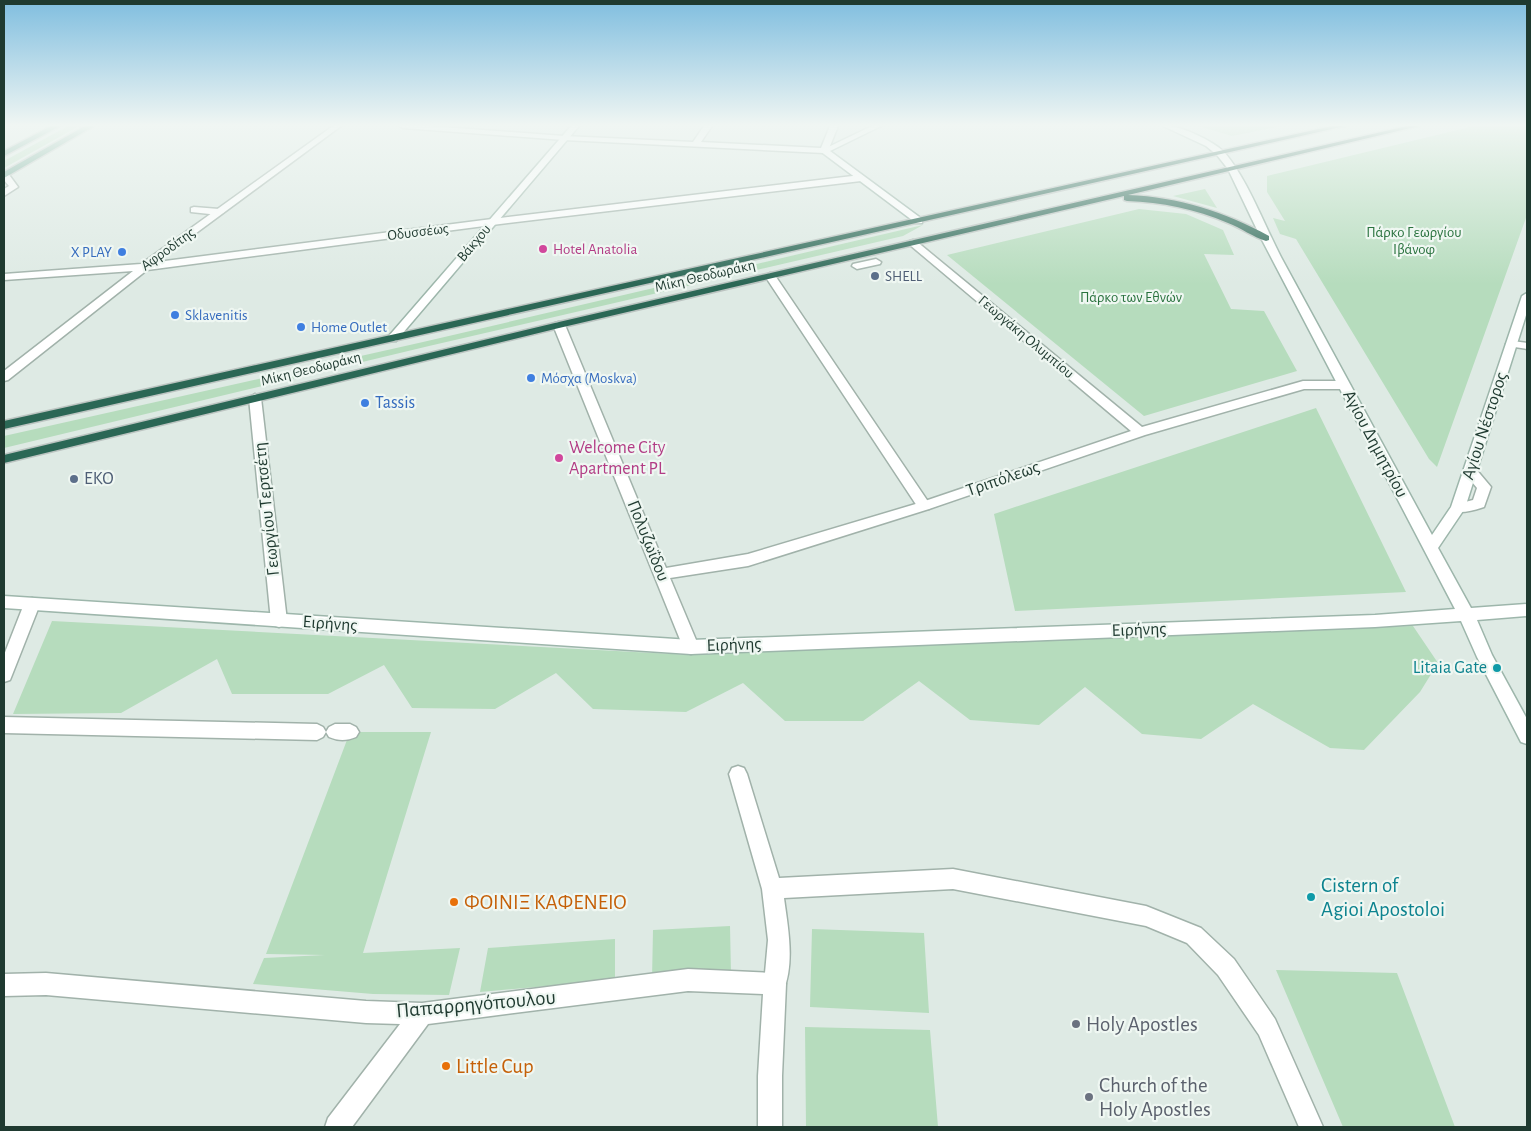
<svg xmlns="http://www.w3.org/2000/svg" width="1531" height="1131" font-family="'Alegreya Sans',sans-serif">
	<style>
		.green { fill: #b6dcbd }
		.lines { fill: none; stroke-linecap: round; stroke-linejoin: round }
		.lane-casing { stroke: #a1b2aa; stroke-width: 3 }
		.street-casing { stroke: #a1b2aa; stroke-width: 3 }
		.secondary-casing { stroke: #9db6ab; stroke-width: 3 }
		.primary-casing { stroke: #bcc4c1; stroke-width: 3 }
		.highway-casing { stroke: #bcc4c1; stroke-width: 3 }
		.lane { fill: #fff; fill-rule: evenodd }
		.street { fill: #fff; fill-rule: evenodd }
		.secondary { fill: #fff; fill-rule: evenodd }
		.primary { fill: #62a18b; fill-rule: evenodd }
		.highway { fill: #2b6755; fill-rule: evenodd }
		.hotel-dot { fill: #d1479c; stroke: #eff7f2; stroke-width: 2 }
		.shop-dot { fill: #3f7fe0; stroke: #eff7f2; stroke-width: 2 }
		.service-dot { fill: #5c6f8a; stroke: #eff7f2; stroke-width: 2 }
		.culture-dot { fill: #0f9aa8; stroke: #eff7f2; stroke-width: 2 }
		.food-dot { fill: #e8710a; stroke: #eff7f2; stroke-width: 2 }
		.worship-dot { fill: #6b7280; stroke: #eff7f2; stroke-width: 2 }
		.labels { text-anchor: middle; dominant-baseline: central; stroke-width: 4.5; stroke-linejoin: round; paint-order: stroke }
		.far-street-label { font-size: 15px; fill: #1f3a30; stroke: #eff7f2 }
		.far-park-label { font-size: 15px; fill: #29723e; stroke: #eff7f2 }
		.far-hotel-label { font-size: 15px; fill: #b23c85; stroke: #eff7f2; text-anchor: start }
		.far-shop-label { font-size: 15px; fill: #366cbe; stroke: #eff7f2; text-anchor: start }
		.far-service-label { font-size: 15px; fill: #4e5e75; stroke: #eff7f2; text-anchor: start }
		.shop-label { font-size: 18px; fill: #366cbe; stroke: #eff7f2; text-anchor: start }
		.street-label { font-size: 18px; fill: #1f3a30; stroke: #eff7f2 }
		.hotel-label { font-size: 18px; fill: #b23c85; stroke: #eff7f2; text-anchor: start }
		.service-label { font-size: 18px; fill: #4e5e75; stroke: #eff7f2; text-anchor: start }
		.culture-label { font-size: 18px; fill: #0d838f; stroke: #eff7f2; text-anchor: end }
		.near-culture-label { font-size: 21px; fill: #0d838f; stroke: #eff7f2; text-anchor: start }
		.near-food-label { font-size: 21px; fill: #c56008; stroke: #eff7f2; text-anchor: start }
		.near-street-label { font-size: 21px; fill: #1f3a30; stroke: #eff7f2 }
		.near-worship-label { font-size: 21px; fill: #5b616d; stroke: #eff7f2; text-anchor: start }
	</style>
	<rect width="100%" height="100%" fill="#deeae4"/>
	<path class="green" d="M 68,126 L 79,126 L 4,168 L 4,161 Z
		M 1198,126 L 1282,126 L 1232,136 Z
		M 1474,126 L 1527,126 L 1527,215 L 1437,467 L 1429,459 L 1296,239 L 1280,234 L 1273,218 L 1285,221 L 1267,192 L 1267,176 Z
		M 1205,189 L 1217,208 L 1173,196 Z
		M 1139,209 L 1186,214 L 1223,230 L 1234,255 L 1204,254 L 1231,309 L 1264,311 L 1297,371 L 1144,416 L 947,255 Z
		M 923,225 L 903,236 L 429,346 L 4,448 L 4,436 L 423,342 Z
		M 1316,408 L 1406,592 L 1015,611 L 994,514 Z
		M 52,621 L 691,655 L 959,641 L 1413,626 L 1438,663 L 1420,692 L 1364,750 L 1330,748 L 1253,704 L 1201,739 L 1142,734 L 1085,687 L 1039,725 L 970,720 L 919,681 L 863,721 L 785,721 L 743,683 L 686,712 L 593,709 L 556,673 L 495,709 L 412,708 L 384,665 L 328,694 L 232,694 L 217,659 L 121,713 L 13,714 Z
		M 350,732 L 431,732 L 363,953 L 460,948 L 449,995 L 373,994 L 253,984 L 264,958 L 325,955 L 266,954 Z
		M 730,926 L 731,974 L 652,979 L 653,930 Z
		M 812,929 L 924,933 L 929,1013 L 810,1007 Z
		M 615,939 L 615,980 L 480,992 L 488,948 Z
		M 1276,970 L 1397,973 L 1455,1127 L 1343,1127 Z
		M 805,1027 L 930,1030 L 938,1127 L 806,1127 Z"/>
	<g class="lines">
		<g class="lane-casing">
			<path id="lane" d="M 4,171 L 7,172 L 18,187 L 4,196 L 4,189 L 9,186 L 4,180 Z
				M 194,207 L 219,209 L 224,212 L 219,215 L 191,212 L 191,208 Z
				M 876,259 L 881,262 L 880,264 L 857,269 L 852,266 L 853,264 Z
				M 770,273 L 774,274 L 929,503 L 931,506 L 929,509 L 919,509 L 765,276 Z
				M 1470,467 L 1475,468 L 1491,487 L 1484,507 C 1475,510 1462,514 1453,511 L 1451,508 L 1453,505 L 1473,500 L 1477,488 L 1463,471 L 1465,468 Z
				M 4,717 L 317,724 L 323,727 L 326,732 L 323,737 L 317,740 L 4,733 Z
				M 335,724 L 350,724 L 356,727 L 359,732 L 356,737 C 347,741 338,741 329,737 L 326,732 L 329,727 Z
				M 738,766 L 744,768 L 747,774 L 779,878 L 953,869 L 1146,906 L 1201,928 L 1234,959 L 1275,1019 L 1323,1127 L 1299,1127 L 1259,1035 L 1218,975 L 1187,943 L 1146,926 L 953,889 L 784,898 C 788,928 795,963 783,992 L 775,995 L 767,992 L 764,984 L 768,940 L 762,889 L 729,774 L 732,768 Z"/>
		</g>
		<g class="street-casing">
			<path id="street" d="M 333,126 L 341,126 L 157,262 L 492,219 L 861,175 L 865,178 L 861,181 L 492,225 L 147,270 L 8,380 L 4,381 L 4,371 L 133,271 L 4,280 L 4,274 L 141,264 Z
				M 399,126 L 429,126 L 564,136 L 693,142 L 704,126 L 712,126 L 701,142 L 821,148 L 830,126 L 838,126 L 828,151 L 824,153 L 564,140 L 403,128 Z
				M 913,240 L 916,241 L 1142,427 L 1303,381 L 1344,381 L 1350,385 L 1344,389 L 1304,389 L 1145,435 L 929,509 L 748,566 L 670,578 L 699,647 L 697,652 L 691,654 L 685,652 L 553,325 L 555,323 L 559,322 L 565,325 L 666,568 L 748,554 L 919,503 L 1131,431 L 910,245 L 910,241 Z
				M 1512,341 L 1527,343 L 1527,349 L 1508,346 L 1506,344 Z
				M 255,394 L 261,398 L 287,621 L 285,625 L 279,627 L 273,625 L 271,621 L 249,398 Z
				M 32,598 L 38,600 L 40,604 L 12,675 L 10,680 L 4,682 L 4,655 L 24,604 L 26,600 Z
				M 688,969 L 775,973 L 783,976 L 786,984 L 782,1076 L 782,1127 L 758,1127 L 758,1076 L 763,994 L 688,991 L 428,1024 L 352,1127 L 325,1127 L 328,1118 L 400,1024 L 366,1023 L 46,995 L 4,996 L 4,974 L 46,973 L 366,1001 L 422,1003 Z"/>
		</g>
		<g class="secondary-casing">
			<path id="secondary" d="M 571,126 L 579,126 L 396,341 L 388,341 L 386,339 L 388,337 Z
				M 872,126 L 881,126 L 830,151 L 922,219 L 922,223 L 916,223 L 820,151 Z
				M 1163,126 C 1178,124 1213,141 1224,152 C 1247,178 1265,227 1282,259 C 1332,351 1382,443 1432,535 L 1451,507 L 1522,296 L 1527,293 L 1527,312 L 1465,508 L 1438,548 L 1471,608 L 1527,604 L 1527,616 L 1477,620 L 1492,655 L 1527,719 L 1527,744 L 1521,742 L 1477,657 L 1461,621 L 1375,627 L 691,654 L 4,608 L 4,596 L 691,640 L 1375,615 L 1455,609 L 1261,238 L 1228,169 L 1217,155 L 1206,146 Z"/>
		</g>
		<g class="primary-casing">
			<path id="primary" d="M 51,126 L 60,126 L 4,156 L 4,151 Z
				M 85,126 L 94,126 L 4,178 L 4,172 Z"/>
		</g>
		<g class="highway-casing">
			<path id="highway" d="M 1332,126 L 1345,126 L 4,429 L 4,421 Z
				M 1407,126 L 1419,126 L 1128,195 C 1179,197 1225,212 1269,236 L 1269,240 L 1266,241 C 1253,237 1241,228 1228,223 C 1195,209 1162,202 1127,201 L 1124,200 L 1124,196 L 559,328 L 4,463 L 4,455 L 559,322 Z"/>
		</g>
		<use href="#lane" class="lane"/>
		<use href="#street" class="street"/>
		<use href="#secondary" class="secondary"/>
		<use href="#primary" class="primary"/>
		<use href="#highway" class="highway"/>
	</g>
	<linearGradient id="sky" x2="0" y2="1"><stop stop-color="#80bedf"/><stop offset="0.44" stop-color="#f0f6f3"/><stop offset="1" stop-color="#f0f6f3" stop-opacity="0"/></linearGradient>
	<rect width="1531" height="284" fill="url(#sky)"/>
	<g class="hotel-dot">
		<circle cx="543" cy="249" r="5"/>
		<circle cx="559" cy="458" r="5"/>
	</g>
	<g class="shop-dot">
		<circle cx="122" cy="252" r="5"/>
		<circle cx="175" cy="315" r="5"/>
		<circle cx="301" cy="327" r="5"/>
		<circle cx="531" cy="378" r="5"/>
		<circle cx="365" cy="403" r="5"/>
	</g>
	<g class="service-dot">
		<circle cx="875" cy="276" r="5"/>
		<circle cx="74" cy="479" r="5"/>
	</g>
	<g class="culture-dot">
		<circle cx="1497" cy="668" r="5"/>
		<circle cx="1311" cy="897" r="5"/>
	</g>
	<g class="food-dot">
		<circle cx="454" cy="902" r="5"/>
		<circle cx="446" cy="1066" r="5"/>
	</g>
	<g class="worship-dot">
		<circle cx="1076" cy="1024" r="5"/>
		<circle cx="1089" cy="1097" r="5"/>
	</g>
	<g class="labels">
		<g class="far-street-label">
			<text transform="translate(418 232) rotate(-7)">Οδυσσέως</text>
			<text transform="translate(474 243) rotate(-50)">Βάκχου</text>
			<text transform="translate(168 249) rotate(-36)">Αφροδίτης</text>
			<text transform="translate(705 276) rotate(-13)">Μίκη Θεοδωράκη</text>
			<text transform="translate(1026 337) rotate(40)">Γεωργάκη Ολυμπίου</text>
			<text transform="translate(311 369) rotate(-14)">Μίκη Θεοδωράκη</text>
		</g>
		<g class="far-park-label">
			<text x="1414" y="232">Πάρκο Γεωργίου<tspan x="1414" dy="17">Ιβάνοφ</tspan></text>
			<text x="1131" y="297">Πάρκο των Εθνών</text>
		</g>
		<g class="far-hotel-label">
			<text x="553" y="249">Hotel Anatolia</text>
		</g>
		<g class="far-shop-label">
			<text x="112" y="252" text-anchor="end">X PLAY</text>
			<text x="185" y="315">Sklavenitis</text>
			<text x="311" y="327">Home Outlet</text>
			<text x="541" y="378">Μόσχα (Moskva)</text>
		</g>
		<g class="far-service-label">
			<text x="885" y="276">SHELL</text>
		</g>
		<g class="shop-label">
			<text x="375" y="403">Tassis</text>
		</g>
		<g class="street-label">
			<text transform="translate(1485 426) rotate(-72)">Αγίου Νέστορος</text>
			<text transform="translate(1375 444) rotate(62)">Αγίου Δημητρίου</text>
			<text transform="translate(1003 479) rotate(-19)">Τριπόλεως</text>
			<text transform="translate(267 509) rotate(-96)">Γεωργίου Τερτσέτη</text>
			<text transform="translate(648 541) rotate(68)">Πολυζωΐδου</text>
			<text transform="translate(330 624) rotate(4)">Ειρήνης</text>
			<text transform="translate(1139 630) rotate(-2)">Ειρήνης</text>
			<text transform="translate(734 645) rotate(-2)">Ειρήνης</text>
		</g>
		<g class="hotel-label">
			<text x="569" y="448">Welcome City<tspan x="569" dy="21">Apartment PL</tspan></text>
		</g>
		<g class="service-label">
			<text x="84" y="479">EKO</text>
		</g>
		<g class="culture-label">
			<text x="1487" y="668">Litaia Gate</text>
		</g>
		<g class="near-culture-label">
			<text x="1321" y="885">Cistern of<tspan x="1321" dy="24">Agioi Apostoloi</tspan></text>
		</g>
		<g class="near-food-label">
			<text x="464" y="902">ΦΟΙΝΙΞ ΚΑΦΕΝΕΙΟ</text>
			<text x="456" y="1066">Little Cup</text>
		</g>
		<g class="near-street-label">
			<text transform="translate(476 1004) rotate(-5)">Παπαρρηγόπουλου</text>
		</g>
		<g class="near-worship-label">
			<text x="1086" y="1024">Holy Apostles</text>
			<text x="1099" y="1085">Church of the<tspan x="1099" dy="24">Holy Apostles</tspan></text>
		</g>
	</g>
	<rect width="1531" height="1131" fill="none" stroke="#1f3a30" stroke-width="10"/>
</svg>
